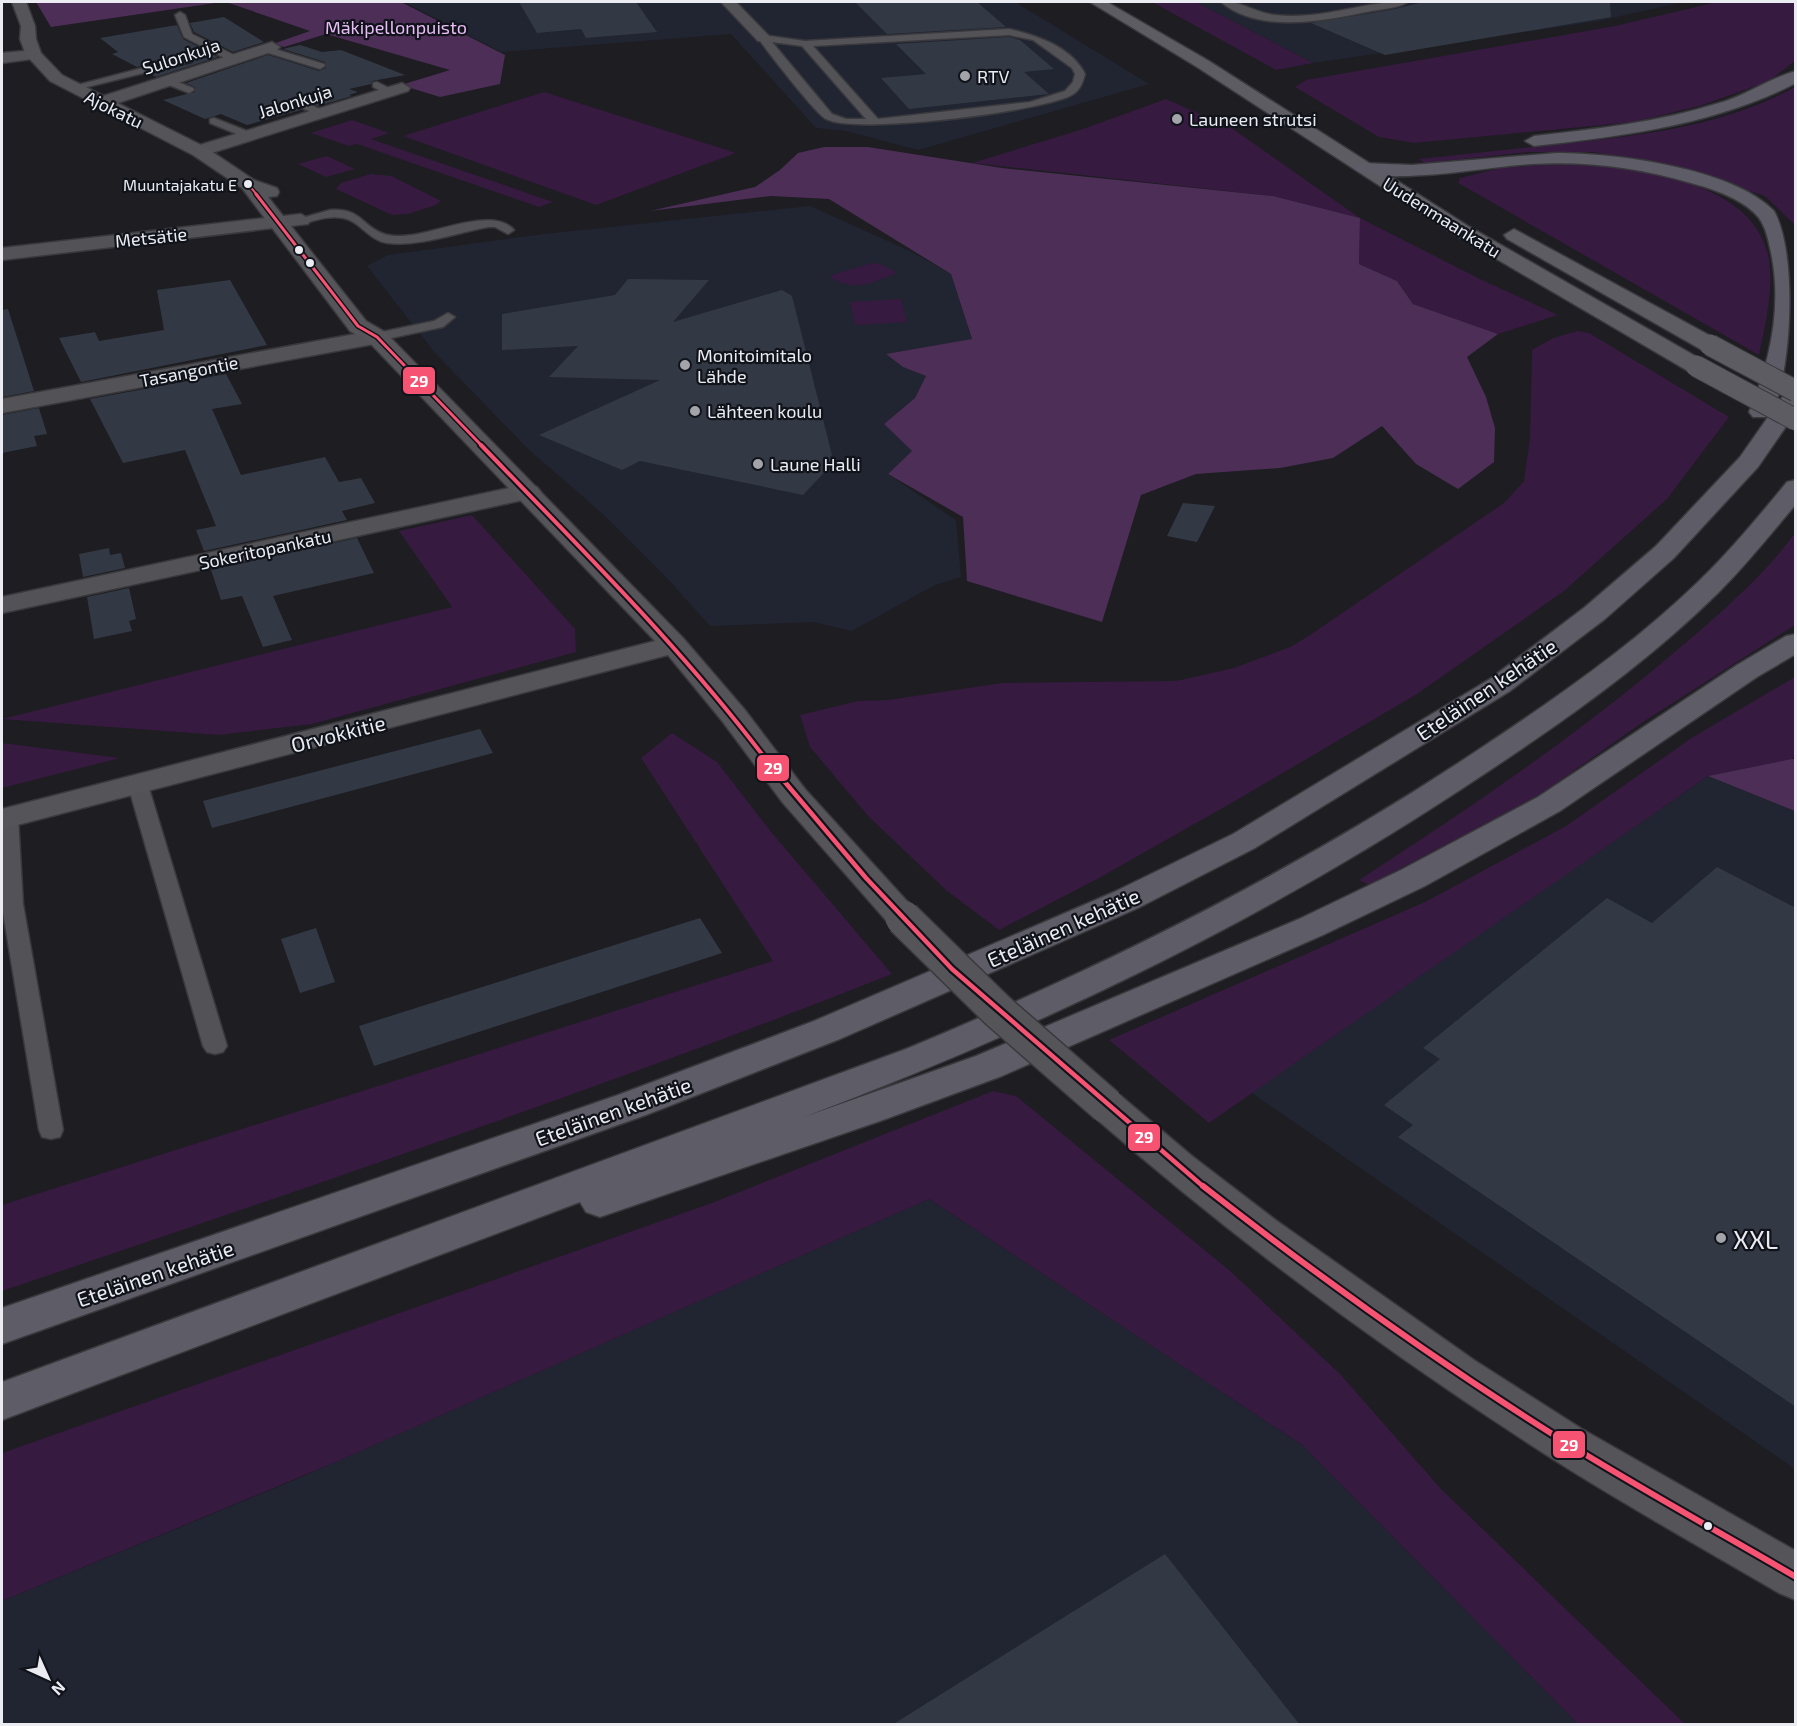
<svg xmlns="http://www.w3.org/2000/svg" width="1797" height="1726" font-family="'Exo 2',sans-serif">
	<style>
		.built { fill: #212431 }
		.green { fill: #361a3f }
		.forest { fill: #4d2e57 }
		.building { fill: #333944 }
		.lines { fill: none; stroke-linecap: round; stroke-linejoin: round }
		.lane-casing { stroke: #39393d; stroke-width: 3 }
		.street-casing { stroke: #39393d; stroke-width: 3 }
		.secondary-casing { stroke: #39393d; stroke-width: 3 }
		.primary-casing { stroke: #39393d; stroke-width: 3 }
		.highway-casing { stroke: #39393d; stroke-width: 3 }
		.lane { fill: #535357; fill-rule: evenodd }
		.street { fill: #535357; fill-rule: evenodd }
		.secondary { fill: #545459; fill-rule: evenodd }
		.primary { fill: #5e5c63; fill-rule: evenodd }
		.highway { fill: #5e5c66; fill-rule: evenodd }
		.secondary-bridge-casing { stroke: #39393d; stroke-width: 38; stroke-linecap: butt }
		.primary-bridge-casing { stroke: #39393d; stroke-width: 23; stroke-linecap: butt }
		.secondary-bridge { stroke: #545459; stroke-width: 35 }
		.primary-bridge { stroke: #5e5c63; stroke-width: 21 }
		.bus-1-far4-casing { stroke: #11131b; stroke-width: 4.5 }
		.bus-1-far3-casing { stroke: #11131b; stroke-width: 6 }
		.bus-1-far2-casing { stroke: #11131b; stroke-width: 8 }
		.bus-1-far1-casing { stroke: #11131b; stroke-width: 9 }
		.bus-1-casing { stroke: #11131b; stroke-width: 10 }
		.bus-1-far4 { stroke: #f65372; stroke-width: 2 }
		.bus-1-far3 { stroke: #f65372; stroke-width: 3 }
		.bus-1-far2 { stroke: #f65372; stroke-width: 4 }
		.bus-1-far1 { stroke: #f65372; stroke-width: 4.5 }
		.bus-1 { stroke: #f65372; stroke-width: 6 }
		.poi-dot { fill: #a2a4a9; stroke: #11131b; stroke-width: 2 }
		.bus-dot { fill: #eaecf2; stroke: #11131b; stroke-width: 2 }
		.labels { text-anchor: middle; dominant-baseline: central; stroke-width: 4.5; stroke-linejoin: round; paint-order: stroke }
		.far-bus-label { font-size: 16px; fill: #eaecf2; stroke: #11131b; text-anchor: end }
		.far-park-label { font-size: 18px; fill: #ebbdf9; stroke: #11131b }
		.far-street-label { font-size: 18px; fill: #eaecf2; stroke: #11131b }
		.far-poi-label { font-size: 18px; fill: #eaecf2; stroke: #11131b; text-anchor: start }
		.street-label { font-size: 21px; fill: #eaecf2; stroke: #11131b }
		.near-poi-label { font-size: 26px; fill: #eaecf2; stroke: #11131b; text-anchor: start }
		.line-badge { stroke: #11131b; stroke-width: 2 }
		.badge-label { font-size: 16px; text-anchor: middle; font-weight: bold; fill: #fff }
	</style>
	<rect width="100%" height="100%" fill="#1d1d22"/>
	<path class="built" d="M 404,2 L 1015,2 L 1149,84 L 918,150 L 846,131 L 816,128 L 731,34 L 501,52 Z
		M 1196,2 L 1683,2 L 1599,21 L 1313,63 Z
		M 810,206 L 910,251 L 951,274 L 972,340 L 886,354 L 903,367 L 926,376 L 915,398 L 884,424 L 912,451 L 888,474 L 956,520 L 961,577 L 935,585 L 852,631 L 813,622 L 710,626 L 667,578 L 605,516 L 528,449 L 435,353 L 367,266 L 388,255 L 544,234 Z
		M 1708,776 L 1795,811 L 1795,1469 L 1249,1091 Z
		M 929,1199 L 1302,1445 L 1578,1724 L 2,1724 L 2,1601 L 297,1479 Z"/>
	<path class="green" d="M 1152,2 L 1196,2 L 1313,63 L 1276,70 Z
		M 1717,2 L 1795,2 L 1795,61 L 1769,81 L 1703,105 L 1634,122 L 1414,143 L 1379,137 L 1295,87 L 1306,80 L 1615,26 Z
		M 1795,87 L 1795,225 L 1765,196 L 1656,162 L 1593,152 L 1529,152 L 1425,163 L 1419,159 C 1469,154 1519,148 1570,143 C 1646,135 1727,125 1795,87 Z
		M 544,92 L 736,153 L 596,205 L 403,136 Z
		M 1166,99 L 1233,129 L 1360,218 L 1480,279 L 1558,315 L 1498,334 L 1413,304 L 1397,281 L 1359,264 L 1360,218 L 1273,196 L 972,163 L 1083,129 Z
		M 352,120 L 389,133 L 371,139 L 553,202 L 539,207 L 357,144 L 349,146 L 311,133 Z
		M 327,156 L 355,169 L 326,177 L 298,164 Z
		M 1556,164 C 1623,167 1755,175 1769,260 C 1774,291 1765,324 1759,355 L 1458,183 L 1460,178 L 1500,168 Z
		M 371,174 L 391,176 L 441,201 L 436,205 L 408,214 L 392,215 L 336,189 L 341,183 Z
		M 872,263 L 880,264 L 896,272 L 895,274 C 869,283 857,292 831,278 L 832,275 Z
		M 901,299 L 907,322 L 855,325 L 850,302 Z
		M 1578,331 L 1589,333 L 1729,417 L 1667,499 L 1564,591 L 1417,694 L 1242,797 L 1099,878 L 999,930 L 947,891 L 868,816 L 810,747 L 800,715 L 858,701 L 888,700 L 1002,683 L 1176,681 L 1234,668 L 1290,647 L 1307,637 L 1504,503 L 1524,481 L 1530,438 L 1532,350 L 1553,338 Z
		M 472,515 L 575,629 L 576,652 L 312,724 L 219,735 L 2,719 L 452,607 L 399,531 Z
		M 1795,533 L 1795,625 L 1643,722 L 1541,794 L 1369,885 L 1359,880 C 1469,809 1576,736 1676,651 C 1717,616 1763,577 1795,533 Z
		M 1795,677 L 1796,753 L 1792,759 L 1708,776 L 1209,1123 L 1109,1040 L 1427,901 L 1566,826 L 1693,737 Z
		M 672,733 L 717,762 L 772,833 L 892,974 C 599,1090 300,1190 2,1291 L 2,1205 L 773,961 L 641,758 Z
		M 2,743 L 120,758 L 2,788 Z
		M 993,1091 L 1016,1096 L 1229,1270 L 1340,1374 L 1441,1489 L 1685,1724 L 1578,1724 L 1302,1445 L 929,1199 L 336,1462 L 2,1601 L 2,1453 L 712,1203 Z"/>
	<path class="forest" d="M 36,2 L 222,2 L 51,27 Z
		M 226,2 L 401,2 L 505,55 L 500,84 L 440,97 L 401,85 L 450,70 L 326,34 L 284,47 L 273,44 L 310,31 Z
		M 824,147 L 868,147 L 1002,168 L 1273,196 L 1360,218 L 1359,264 L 1397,281 L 1413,304 L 1498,334 L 1467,357 L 1486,397 L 1495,428 L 1494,462 L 1458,489 L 1416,464 L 1382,426 L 1333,458 L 1280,468 L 1196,474 L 1141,495 L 1102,622 L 967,581 L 963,517 L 888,474 L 912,451 L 884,424 L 915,398 L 926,376 L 903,367 L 886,354 L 972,339 L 951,274 L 829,199 L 771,196 L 650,211 L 755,187 L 780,170 L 798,153 Z
		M 1795,759 L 1795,811 L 1708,776 L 1792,759 Z"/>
	<path class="building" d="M 519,2 L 636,2 L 657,32 L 586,38 L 581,29 L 537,33 Z
		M 855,2 L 977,2 L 1006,27 L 887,34 Z
		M 1423,2 L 1610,2 L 1611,17 L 1385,55 L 1311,23 L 1391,10 Z
		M 224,17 L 264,42 L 233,52 L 194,32 L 190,23 Z
		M 177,25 L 183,39 L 218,57 L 156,77 L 150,74 L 193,63 L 194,56 L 187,54 L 137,67 L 112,54 L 118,52 L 100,38 Z
		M 1009,37 L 1020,40 L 1054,69 L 1024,72 L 1049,94 L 909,109 L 881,78 L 926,74 L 896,44 Z
		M 300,45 L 322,52 L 341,50 L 405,75 L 372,81 L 371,84 L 349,89 L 358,92 L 349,95 L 352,96 L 318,106 L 300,99 L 294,105 L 301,110 L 247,125 L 221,114 L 205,119 L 163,100 L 195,92 L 195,87 L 186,83 L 268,55 L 319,71 L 326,68 L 325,62 L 283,49 Z
		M 628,279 L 709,280 L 673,322 L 782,290 L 792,296 L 832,455 L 830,457 L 837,459 L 803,495 L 640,461 L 622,470 L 539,435 L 660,380 L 549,377 L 578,346 L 502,350 L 502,314 L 615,295 Z
		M 230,280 L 267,345 L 81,382 L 59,338 L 95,332 L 99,341 L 164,330 L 157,290 Z
		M 8,309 L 34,391 L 2,397 L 2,310 Z
		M 226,374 L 242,404 L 212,409 L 241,475 L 325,457 L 339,482 L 361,478 L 375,503 L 342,511 L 347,520 L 204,551 L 196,530 L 216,526 L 185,450 L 123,463 L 90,399 Z
		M 39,408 L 47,434 L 34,436 L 37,446 L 2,453 L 2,415 Z
		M 1183,503 L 1215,506 L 1197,542 L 1167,536 Z
		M 357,538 L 374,573 L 273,596 L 292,640 L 263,647 L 242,596 L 221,600 L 211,570 Z
		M 109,548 L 110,555 L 121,553 L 125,568 L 83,577 L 79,554 Z
		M 129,588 L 136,619 L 129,621 L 132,631 L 94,639 L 87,597 Z
		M 480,729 L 493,753 L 212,828 L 203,801 Z
		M 1717,867 L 1796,908 L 1796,1407 L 1398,1137 L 1413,1125 L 1384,1105 L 1440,1059 L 1423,1048 L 1607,898 L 1652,923 Z
		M 700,918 L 722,953 L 374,1066 L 359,1026 Z
		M 316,928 L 335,982 L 300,993 L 281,939 Z
		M 1165,1554 L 1300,1725 L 892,1725 Z"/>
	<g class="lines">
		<g class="lane-casing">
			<path id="lane" d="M 1221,2 C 1239,0 1256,13 1275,15 C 1321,21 1367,0 1408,2 C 1399,8 1383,9 1372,11 C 1326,20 1261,35 1221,2 Z
				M 180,12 L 185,15 L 192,34 L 238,57 L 238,61 L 230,61 L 184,37 L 175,15 Z
				M 1009,29 C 1036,35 1072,47 1085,74 C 1083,83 1079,92 1070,96 C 1037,112 856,135 826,119 C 815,113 768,52 758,38 L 763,35 L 805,41 ZM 1009,35 L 1033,40 L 1072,68 L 1075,74 L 1073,82 L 1065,91 L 1030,102 L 878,119 L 813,46 ZM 772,42 L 802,46 L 866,119 L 846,119 L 832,114 Z
				M 265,46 L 324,64 L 325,66 L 320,69 L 262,51 L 260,49 Z
				M 188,56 L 192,57 L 192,61 L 71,91 L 66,88 Z
				M 168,78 L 193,88 L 194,90 L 189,93 L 164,83 L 163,81 Z
				M 377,82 L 393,90 L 394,92 L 389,95 L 373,87 L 373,83 Z
				M 301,101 L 325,111 L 326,113 L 321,116 L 297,106 L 296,104 Z
				M 214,118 L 252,133 L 254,135 L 244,137 L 210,123 L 210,119 Z
				M 330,210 C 362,208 361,226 384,234 C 392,237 403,236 412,235 C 439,232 494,207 514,230 L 508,234 L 495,227 L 488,227 C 456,233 420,247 387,243 C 368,240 360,221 343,218 C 329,215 314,221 301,224 L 295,220 Z
				M 448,313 L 455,317 L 443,327 L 377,341 L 370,337 L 372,334 L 434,321 Z
				M 138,779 L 145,781 L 148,785 L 227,1046 L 223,1052 L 215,1054 L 207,1052 L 203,1046 L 128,785 L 131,781 Z
				M 8,811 L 15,813 L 18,817 L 23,904 L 63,1130 L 60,1137 L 51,1139 L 42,1137 L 39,1130 L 2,906 L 2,812 Z"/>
		</g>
		<g class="street-casing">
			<path id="street" d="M 721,2 L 736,2 L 768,35 L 771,38 L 768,41 L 758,41 Z
				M 272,42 L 280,47 L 277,50 L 109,106 L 103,107 L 95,102 L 97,98 Z
				M 34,50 L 42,55 L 40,58 L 2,63 L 2,53 Z
				M 402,83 L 410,88 L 408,91 L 205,155 L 199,156 L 190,151 L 193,147 Z
				M 301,214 L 311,220 L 308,224 L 2,260 L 2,248 Z
				M 377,330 L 385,332 L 388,337 L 385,342 L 2,413 L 2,399 Z
				M 528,484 L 537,487 L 541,492 L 537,497 L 2,613 L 2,597 Z"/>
		</g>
		<g class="secondary-casing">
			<path id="secondary" d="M 12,2 L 26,2 L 35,26 L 36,39 L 41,53 L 62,75 L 205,147 L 254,180 L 277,188 L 279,192 L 277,196 L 268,197 L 366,321 L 385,332 L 684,639 L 745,710 L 805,789 L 915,910 L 920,918 L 915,926 L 903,929 L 891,926 L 783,803 L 723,722 L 668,655 L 2,829 L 2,809 L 655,641 L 369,342 L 350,331 L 242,188 L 193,155 L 50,81 L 26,55 L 20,39 L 21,26 Z
				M 1107,1092 L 1121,1096 L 1192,1156 L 1277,1221 L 1474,1360 L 1582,1429 L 1796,1551 L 1796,1600 L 1779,1593 C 1702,1548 1623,1504 1548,1456 C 1389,1354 1236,1241 1093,1116 L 1088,1106 L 1093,1096 Z"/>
		</g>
		<g class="primary-casing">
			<path id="primary" d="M 1090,2 L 1107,2 L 1209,61 L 1468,226 L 1704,361 L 1707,366 L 1704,371 L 1688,371 L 1454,234 L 1197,67 Z
				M 1514,229 L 1718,340 L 1721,345 L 1718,350 L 1702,350 L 1507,239 L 1504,235 Z"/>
		</g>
		<g class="highway-casing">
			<path id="highway" d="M 1796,71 L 1796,83 C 1714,125 1624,136 1534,146 L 1525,141 L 1534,136 C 1597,129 1659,122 1719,103 C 1745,96 1772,77 1796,71 Z
				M 1557,153 C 1614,153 1733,168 1774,211 C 1797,252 1792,362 1774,409 L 1788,389 L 1796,387 L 1796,412 L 1758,467 L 1674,558 L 1605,619 L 1510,691 L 1255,848 L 1138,908 L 840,1039 L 646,1115 L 2,1344 L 2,1308 L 618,1095 L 814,1021 L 1114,892 L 1233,834 L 1490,679 L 1585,607 L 1656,546 L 1740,457 L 1768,417 L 1753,417 L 1749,412 C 1771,360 1783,303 1770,248 C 1768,238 1765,226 1759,218 C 1744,199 1713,189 1691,183 C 1639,168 1587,161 1533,164 C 1497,166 1461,173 1425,175 C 1411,176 1362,179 1354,168 L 1363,163 L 1412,165 Z
				M 1796,480 L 1796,504 C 1771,534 1746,565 1718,593 C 1641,669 1550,731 1460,790 C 1251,927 1036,1029 804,1117 L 976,1056 L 1299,919 L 1401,870 L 1538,797 L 1737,665 L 1786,636 L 1796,634 L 1796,654 L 1757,677 L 1560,811 L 1425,886 L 1323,935 L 1002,1076 L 883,1120 L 600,1217 L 586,1212 L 580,1202 L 2,1420 L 2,1382 L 906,1049 C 1108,965 1302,868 1484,746 C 1559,696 1634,644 1699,581 C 1731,550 1759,516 1787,482 Z"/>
		</g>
		<use href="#lane" class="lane"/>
		<use href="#street" class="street"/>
		<use href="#secondary" class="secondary"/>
		<use href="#primary" class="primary"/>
		<use href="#highway" class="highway"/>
		<g class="secondary-bridge-casing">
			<path id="secondary-bridge" d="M 903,918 L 998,1011 L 1107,1106"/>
		</g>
		<g class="primary-bridge-casing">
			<path id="primary-bridge" d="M 1710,345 L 1796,391
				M 1696,366 L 1796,420"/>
		</g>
		<use href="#secondary-bridge" class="secondary-bridge"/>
		<use href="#primary-bridge" class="primary-bridge"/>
		<g class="bus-1-far4-casing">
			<path id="bus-1-far4" d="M 248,184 L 257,195"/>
		</g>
		<g class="bus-1-far3-casing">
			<path id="bus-1-far3" d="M 256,194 L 358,326 L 377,337 L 482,446"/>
		</g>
		<g class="bus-1-far2-casing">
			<path id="bus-1-far2" d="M 481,445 C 582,550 686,652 774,770"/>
		</g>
		<g class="bus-1-far1-casing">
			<path id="bus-1-far1" d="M 773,768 L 866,878 L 952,969 L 1205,1188"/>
		</g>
		<g class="bus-1-casing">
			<path id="bus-1" d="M 1203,1186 C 1319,1277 1440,1364 1565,1442 C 1641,1489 1719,1532 1796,1577"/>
		</g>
		<use href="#bus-1-far4" class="bus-1-far4"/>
		<use href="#bus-1-far3" class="bus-1-far3"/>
		<use href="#bus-1-far2" class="bus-1-far2"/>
		<use href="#bus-1-far1" class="bus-1-far1"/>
		<use href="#bus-1" class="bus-1"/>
	</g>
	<g class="poi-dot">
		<circle cx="965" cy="76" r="6"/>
		<circle cx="1177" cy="119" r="6"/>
		<circle cx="685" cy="365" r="6"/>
		<circle cx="695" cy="411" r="6"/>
		<circle cx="758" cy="464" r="6"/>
		<circle cx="1721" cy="1238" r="6"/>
	</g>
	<g class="bus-dot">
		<circle cx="248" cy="184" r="5"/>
		<circle cx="299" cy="250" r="5"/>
		<circle cx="310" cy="263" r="5"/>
		<circle cx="1708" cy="1526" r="5"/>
	</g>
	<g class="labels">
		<g class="far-bus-label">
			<text x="237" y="184">Muuntajakatu E</text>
		</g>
		<g class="far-park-label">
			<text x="396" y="27">Mäkipellonpuisto</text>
		</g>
		<g class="far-street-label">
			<text transform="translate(181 56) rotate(-18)">Sulonkuja</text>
			<text transform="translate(295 101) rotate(-17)">Jalonkuja</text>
			<text transform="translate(114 109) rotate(26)">Ajokatu</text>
			<text transform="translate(1442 217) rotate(32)">Uudenmaankatu</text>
			<text transform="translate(151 237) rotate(-6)">Metsätie</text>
			<text transform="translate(189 371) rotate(-11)">Tasangontie</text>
			<text transform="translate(265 549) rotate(-12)">Sokeritopankatu</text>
		</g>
		<g class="far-poi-label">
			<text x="977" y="76">RTV</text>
			<text x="1189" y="119">Launeen strutsi</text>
			<text x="697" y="355">Monitoimitalo<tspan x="697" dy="21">Lähde</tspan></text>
			<text x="707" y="411">Lähteen koulu</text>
			<text x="770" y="464">Laune Halli</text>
		</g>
		<g class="street-label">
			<text transform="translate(1486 689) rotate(-34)">Eteläinen kehätie</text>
			<text transform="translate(338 733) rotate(-14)">Orvokkitie</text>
			<text transform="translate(1063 927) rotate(-24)">Eteläinen kehätie</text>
			<text transform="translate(613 1111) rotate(-20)">Eteläinen kehätie</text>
			<text transform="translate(155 1273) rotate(-19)">Eteläinen kehätie</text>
		</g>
		<g class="near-poi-label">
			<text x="1733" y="1238">XXL</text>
		</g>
	</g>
	<g class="line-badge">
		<rect x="402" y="366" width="34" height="29" rx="6" fill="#f65372"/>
		<rect x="756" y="754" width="34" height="28" rx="6" fill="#f65372"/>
		<rect x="1127" y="1123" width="34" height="29" rx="6" fill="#f65372"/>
		<rect x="1552" y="1430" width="34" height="29" rx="6" fill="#f65372"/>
	</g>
	<g class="badge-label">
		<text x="419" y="387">29</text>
		<text x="773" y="774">29</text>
		<text x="1144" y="1143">29</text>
		<text x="1569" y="1451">29</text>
	</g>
	<rect width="1797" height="1726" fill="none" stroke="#eaecf2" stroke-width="6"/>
	<g transform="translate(48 1678) rotate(135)" stroke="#11131b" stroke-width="4.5" paint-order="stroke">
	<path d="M0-4.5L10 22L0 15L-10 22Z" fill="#eaecf2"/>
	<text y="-9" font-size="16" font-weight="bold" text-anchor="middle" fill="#eaecf2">N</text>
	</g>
</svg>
